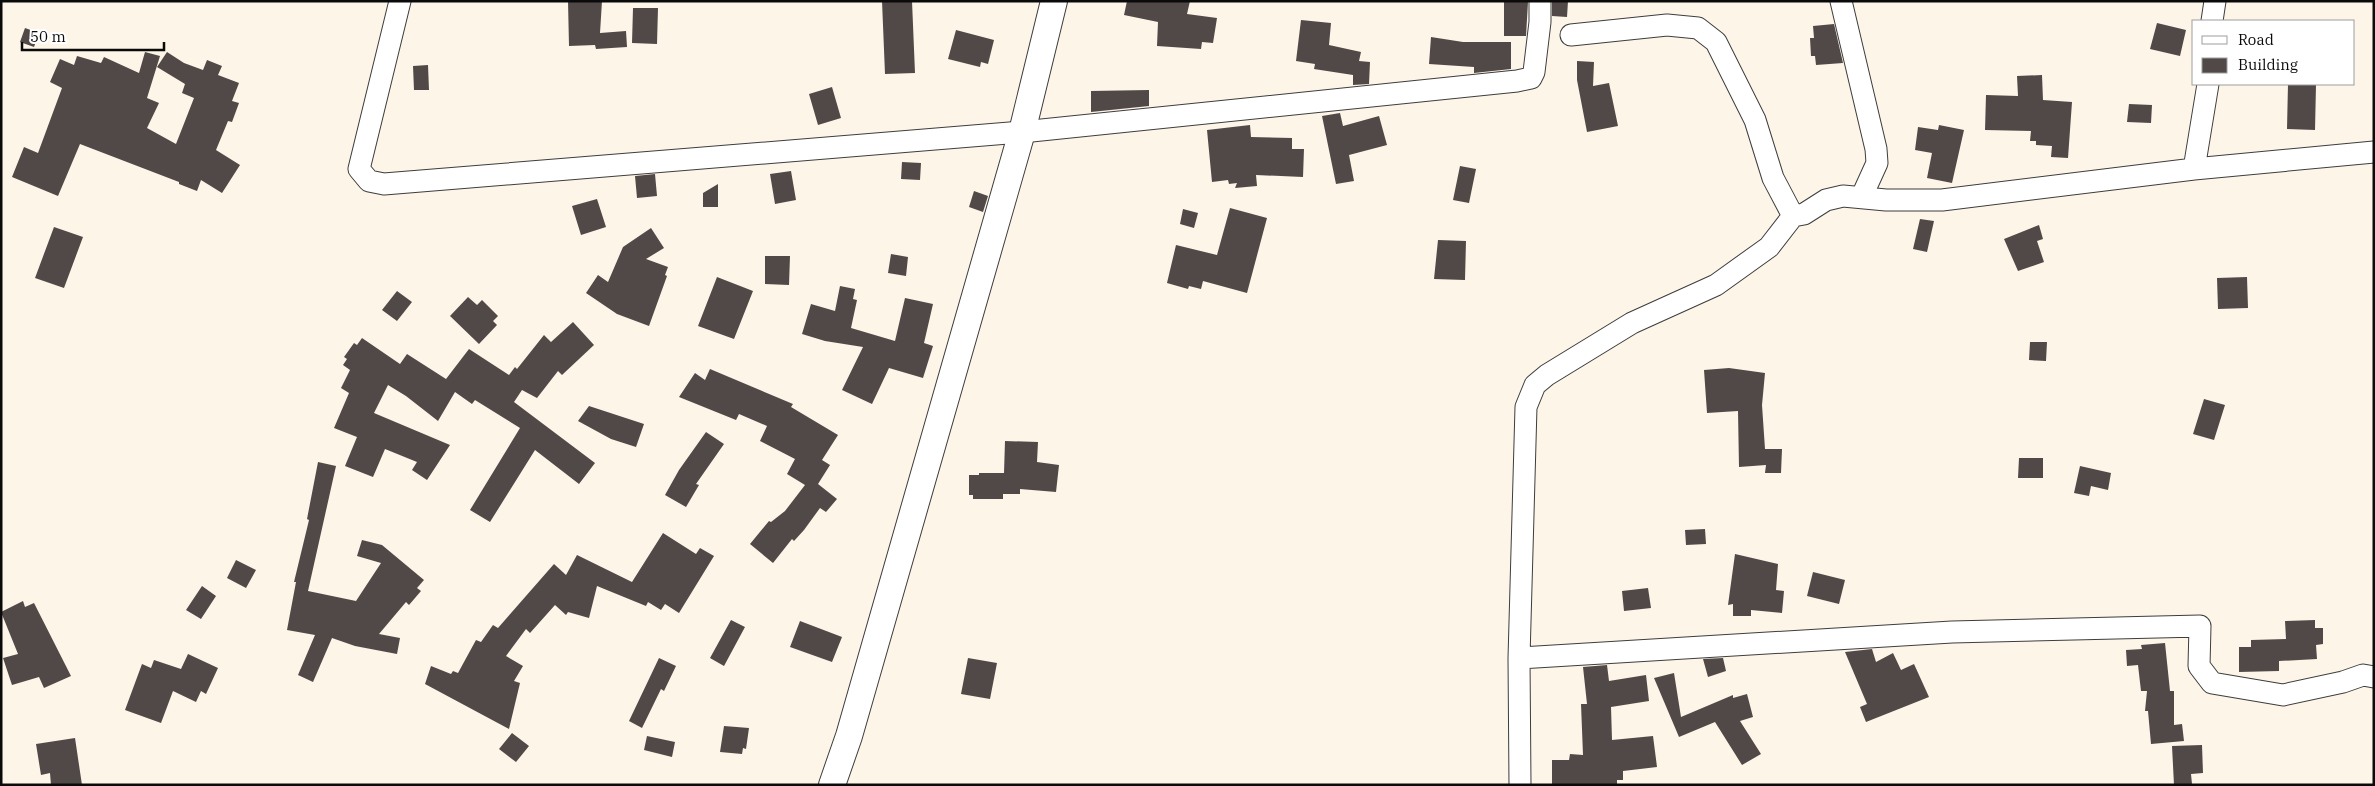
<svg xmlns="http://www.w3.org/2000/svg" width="2375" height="786" font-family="'IBM Plex Serif',serif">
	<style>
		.building { fill: #514947 }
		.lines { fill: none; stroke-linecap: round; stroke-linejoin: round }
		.minor-casing { stroke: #3d3d3d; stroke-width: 23 }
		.tertiary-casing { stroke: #3d3d3d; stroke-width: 28 }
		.minor { stroke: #fff; stroke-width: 21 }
		.tertiary { stroke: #fff; stroke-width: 26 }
	</style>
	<rect width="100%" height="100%" fill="#fdf5e8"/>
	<path class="building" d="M 568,1 L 602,1 L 600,33 L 626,31 L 627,47 L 596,49 L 595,45 L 569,46 Z
		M 882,1 L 912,1 L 915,73 L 885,74 Z
		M 1127,1 L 1190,1 L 1187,14 L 1217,18 L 1213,43 L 1202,42 L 1201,49 L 1157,46 L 1158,22 L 1124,15 Z
		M 1504,1 L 1528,2 L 1526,36 L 1504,36 Z
		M 1552,1 L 1568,1 L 1567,17 L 1552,16 Z
		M 633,8 L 658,8 L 657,44 L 632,43 Z
		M 1301,20 L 1331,23 L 1329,45 L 1361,52 L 1359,61 L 1370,62 L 1369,84 L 1353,85 L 1353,75 L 1314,69 L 1315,64 L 1296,61 Z
		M 2157,23 L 2186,30 L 2180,56 L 2150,49 Z
		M 1834,24 L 1843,63 L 1816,65 L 1815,56 L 1811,56 L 1810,38 L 1814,38 L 1813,26 Z
		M 25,28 L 39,33 L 34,47 L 20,42 Z
		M 956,30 L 994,40 L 988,64 L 981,62 L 980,67 L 948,59 Z
		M 1431,37 L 1463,42 L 1511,42 L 1511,69 L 1474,73 L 1474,67 L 1429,64 Z
		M 145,52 L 160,56 L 147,98 L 159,103 L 147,128 L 176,144 L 194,98 L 182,93 L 185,84 L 157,67 L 167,52 L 184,63 L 203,70 L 207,60 L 222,66 L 218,75 L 239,83 L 232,101 L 239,103 L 232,122 L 228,121 L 216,150 L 240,165 L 222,193 L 201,180 L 197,191 L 179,184 L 179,182 L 80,144 L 58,196 L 12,177 L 24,147 L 38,153 L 62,88 L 50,82 L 60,59 L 74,65 L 77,56 L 101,63 L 104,57 L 139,73 Z
		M 1577,61 L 1594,62 L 1593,86 L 1609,83 L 1618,126 L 1587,132 L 1577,80 Z
		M 428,65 L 429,90 L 414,90 L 413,66 Z
		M 2042,75 L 2043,100 L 2072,102 L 2068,158 L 2051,157 L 2052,146 L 2036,145 L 2036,141 L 2030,141 L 2031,131 L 1985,130 L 1986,95 L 2018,96 L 2017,76 Z
		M 2288,84 L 2316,85 L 2315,130 L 2287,129 Z
		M 832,87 L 841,118 L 818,125 L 809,94 Z
		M 1149,90 L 1149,106 L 1091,112 L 1091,91 Z
		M 2129,104 L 2152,105 L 2151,123 L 2127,122 Z
		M 1340,113 L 1343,126 L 1379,116 L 1387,145 L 1349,155 L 1354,181 L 1336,184 L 1322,116 Z
		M 1250,125 L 1251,137 L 1292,138 L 1292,149 L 1304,149 L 1303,177 L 1256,175 L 1257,186 L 1235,188 L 1237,183 L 1229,184 L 1228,180 L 1212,182 L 1207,130 Z
		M 1939,125 L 1964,130 L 1952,183 L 1927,178 L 1932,153 L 1915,150 L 1918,127 L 1938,130 Z
		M 902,162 L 921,163 L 920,180 L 901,179 Z
		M 1460,166 L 1476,169 L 1469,203 L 1453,200 Z
		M 791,171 L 796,200 L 775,204 L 770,174 Z
		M 655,174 L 657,196 L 637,198 L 635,176 Z
		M 718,184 L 718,207 L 703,207 L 703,193 Z
		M 974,191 L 988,196 L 983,212 L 969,207 Z
		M 597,199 L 606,227 L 581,235 L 572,206 Z
		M 1230,208 L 1267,218 L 1247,293 L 1203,281 L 1201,289 L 1189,286 L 1188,289 L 1167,283 L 1176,245 L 1217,255 Z
		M 1183,209 L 1198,213 L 1194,228 L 1180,224 Z
		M 1920,219 L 1934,221 L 1927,252 L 1913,249 Z
		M 2039,225 L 2043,239 L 2037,241 L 2044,262 L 2018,271 L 2004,239 Z
		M 54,227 L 83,237 L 64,288 L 35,278 Z
		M 651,228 L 664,248 L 646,259 L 668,267 L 665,275 L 667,276 L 649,326 L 617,314 L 586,293 L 598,275 L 608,282 L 623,247 Z
		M 1438,240 L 1466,241 L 1465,280 L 1434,279 Z
		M 891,254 L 908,257 L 906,276 L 888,273 Z
		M 765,256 L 790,256 L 789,285 L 765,284 Z
		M 717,277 L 753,291 L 734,339 L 698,326 Z
		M 2247,277 L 2248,308 L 2218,309 L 2217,278 Z
		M 840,286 L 855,289 L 853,299 L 857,300 L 851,328 L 895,341 L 905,298 L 933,304 L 924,343 L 933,346 L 923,378 L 889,368 L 872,404 L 842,390 L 863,347 L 825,341 L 802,334 L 811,304 L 835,311 Z
		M 397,291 L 412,302 L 397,321 L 382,310 Z
		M 468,297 L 477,305 L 482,300 L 498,316 L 493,321 L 497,325 L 479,344 L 450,316 Z
		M 573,322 L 594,345 L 562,375 L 558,371 L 537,398 L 522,390 L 514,402 L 595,463 L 579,484 L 535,450 L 490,522 L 470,510 L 520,428 L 475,400 L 472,404 L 455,392 L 438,421 L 406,396 L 388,385 L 374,413 L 450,445 L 427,480 L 412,470 L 417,462 L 385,449 L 373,477 L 345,466 L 357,437 L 334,428 L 349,393 L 341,388 L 350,370 L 343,365 L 347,359 L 344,357 L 354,343 L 357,345 L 362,338 L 400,364 L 407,354 L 446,379 L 469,349 L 509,375 L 515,367 L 517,369 L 544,335 L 551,342 Z
		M 2030,342 L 2047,342 L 2046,361 L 2029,360 Z
		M 1729,368 L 1765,373 L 1762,405 L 1765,449 L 1782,449 L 1781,473 L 1765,473 L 1766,465 L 1739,467 L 1738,411 L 1707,413 L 1704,370 Z
		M 710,369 L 793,404 L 791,407 L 838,435 L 822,460 L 830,465 L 818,484 L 837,499 L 826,512 L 820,508 L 804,530 L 794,541 L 792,539 L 773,563 L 750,544 L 769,521 L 771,522 L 785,511 L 805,485 L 787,474 L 795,459 L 760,441 L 767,426 L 739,414 L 736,420 L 679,397 L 695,373 L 705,380 Z
		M 2204,399 L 2225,405 L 2214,440 L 2193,434 Z
		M 589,406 L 644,424 L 636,447 L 611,439 L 578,421 Z
		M 706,432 L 724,444 L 696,484 L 699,485 L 686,507 L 665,495 L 679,470 Z
		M 1005,441 L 1038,442 L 1037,462 L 1059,465 L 1056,492 L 1020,489 L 1020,494 L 1003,494 L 1003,499 L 973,499 L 973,495 L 969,495 L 969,475 L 979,475 L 979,473 L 1004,473 Z
		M 2019,458 L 2043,458 L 2043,478 L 2018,478 Z
		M 318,462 L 336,466 L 308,591 L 356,601 L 381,563 L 357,556 L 362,540 L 382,545 L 424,580 L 417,588 L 421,591 L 409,605 L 406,602 L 379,634 L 400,638 L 397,654 L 355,646 L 332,638 L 313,682 L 298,675 L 315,635 L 287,630 L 296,582 L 294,582 L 309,520 L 307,519 Z
		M 2080,466 L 2111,473 L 2108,490 L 2091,486 L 2089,496 L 2074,493 Z
		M 1705,529 L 1706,544 L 1686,545 L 1685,530 Z
		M 663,533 L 696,554 L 700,548 L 714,556 L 679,613 L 665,604 L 661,610 L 648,602 L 646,606 L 597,586 L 589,618 L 568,612 L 566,615 L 555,605 L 530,633 L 526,629 L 506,656 L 523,666 L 514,681 L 520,683 L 509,729 L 425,684 L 431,666 L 451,674 L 453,671 L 458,673 L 476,640 L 481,642 L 493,625 L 498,628 L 554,564 L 566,575 L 577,555 L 632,582 Z
		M 1735,554 L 1778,564 L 1776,590 L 1784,591 L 1782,613 L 1751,610 L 1751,616 L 1733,616 L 1733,604 L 1728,605 Z
		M 236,560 L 256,570 L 246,588 L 227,578 Z
		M 1813,572 L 1845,580 L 1839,604 L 1807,596 Z
		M 202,586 L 216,596 L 201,619 L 186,610 Z
		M 1648,588 L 1651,608 L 1624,611 L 1622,591 Z
		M 23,601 L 25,607 L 34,603 L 71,676 L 44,688 L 39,677 L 12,685 L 3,658 L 18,654 L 1,612 Z
		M 731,620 L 745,627 L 724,666 L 710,658 Z
		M 2315,620 L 2315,628 L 2323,628 L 2323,644 L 2316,645 L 2317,659 L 2279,661 L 2279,671 L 2239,672 L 2239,647 L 2251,647 L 2251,640 L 2286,639 L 2285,621 Z
		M 800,621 L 842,637 L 832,662 L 790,647 Z
		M 2165,643 L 2170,691 L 2174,691 L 2174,725 L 2182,724 L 2184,741 L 2151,744 L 2148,711 L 2145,711 L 2147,691 L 2141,691 L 2138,665 L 2127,666 L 2126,650 L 2142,649 L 2141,645 Z
		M 1872,649 L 1876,662 L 1893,653 L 1901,670 L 1914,664 L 1929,697 L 1866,722 L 1860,707 L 1867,704 L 1845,652 Z
		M 188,654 L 218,668 L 206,694 L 201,691 L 196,702 L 173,691 L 161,723 L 125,710 L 142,664 L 151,668 L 154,660 L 181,669 Z
		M 659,658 L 676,666 L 664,691 L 661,689 L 642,728 L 629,721 Z
		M 968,658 L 997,663 L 990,699 L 961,694 Z
		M 1723,658 L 1726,671 L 1708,677 L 1703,659 Z
		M 1607,665 L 1609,681 L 1646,675 L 1649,701 L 1611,707 L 1612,740 L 1653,736 L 1657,767 L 1623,771 L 1623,780 L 1617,780 L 1617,785 L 1552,785 L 1552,760 L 1569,760 L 1570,754 L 1583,755 L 1581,704 L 1587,704 L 1583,667 Z
		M 1674,673 L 1681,717 L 1733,695 L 1733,698 L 1747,694 L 1753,717 L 1740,721 L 1761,754 L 1742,765 L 1715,722 L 1679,737 L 1654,678 Z
		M 724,726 L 749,728 L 746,749 L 743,748 L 742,754 L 720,752 Z
		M 512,733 L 529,746 L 516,762 L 499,749 Z
		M 647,736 L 675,742 L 672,757 L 644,750 Z
		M 75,738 L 82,785 L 51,785 L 50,773 L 41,775 L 36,744 Z
		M 2202,745 L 2203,773 L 2191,774 L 2192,784 L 2174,785 L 2172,746 Z"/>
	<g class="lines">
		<g class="minor-casing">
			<path id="minor" d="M 400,1 L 359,169 L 369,181 L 384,184 L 1022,132 L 1517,81 L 1531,78 L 1534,72 L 1540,22 L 1540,1
				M 1841,1 L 1876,149 L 1877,163 L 1862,196
				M 2212,21 L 2215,1
				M 1571,35 L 1667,25 L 1698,28 L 1716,42 L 1755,120 L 1773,178 L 1793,216
				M 2194,169 L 2208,84
				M 1519,658 L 1952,632 L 2200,626 L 2199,666 L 2212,683 L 2283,695 L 2343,682 L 2363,675 L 2374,677
				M 1520,785 L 1519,658 L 1526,407 L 1535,385 L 1547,375 L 1632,323 L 1716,285 L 1769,247 L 1793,216 L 1804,214 L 1826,200 L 1843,196 L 1886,200 L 1942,200 L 2194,169 L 2374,152"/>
		</g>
		<g class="tertiary-casing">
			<path id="tertiary" d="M 832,785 L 849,736 L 1022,132 L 1054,1"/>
		</g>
		<use href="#minor" class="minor"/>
		<use href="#tertiary" class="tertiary"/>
	</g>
	<rect width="2375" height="786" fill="none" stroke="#0a0a0a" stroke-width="5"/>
	<rect x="2192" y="20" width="162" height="65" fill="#ffffff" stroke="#9d9d9d"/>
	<rect x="2202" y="36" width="25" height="8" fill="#ffffff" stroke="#9d9d9d"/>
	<text x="2238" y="45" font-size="15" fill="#0a0a0a">Road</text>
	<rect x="2202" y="58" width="25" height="15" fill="#514947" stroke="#9d9d9d"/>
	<text x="2238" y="70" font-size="15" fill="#0a0a0a">Building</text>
	<path d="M22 42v8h142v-8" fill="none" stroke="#0a0a0a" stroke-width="2.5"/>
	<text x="30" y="42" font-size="15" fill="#0a0a0a" stroke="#ffffff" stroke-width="4" paint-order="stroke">50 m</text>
</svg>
